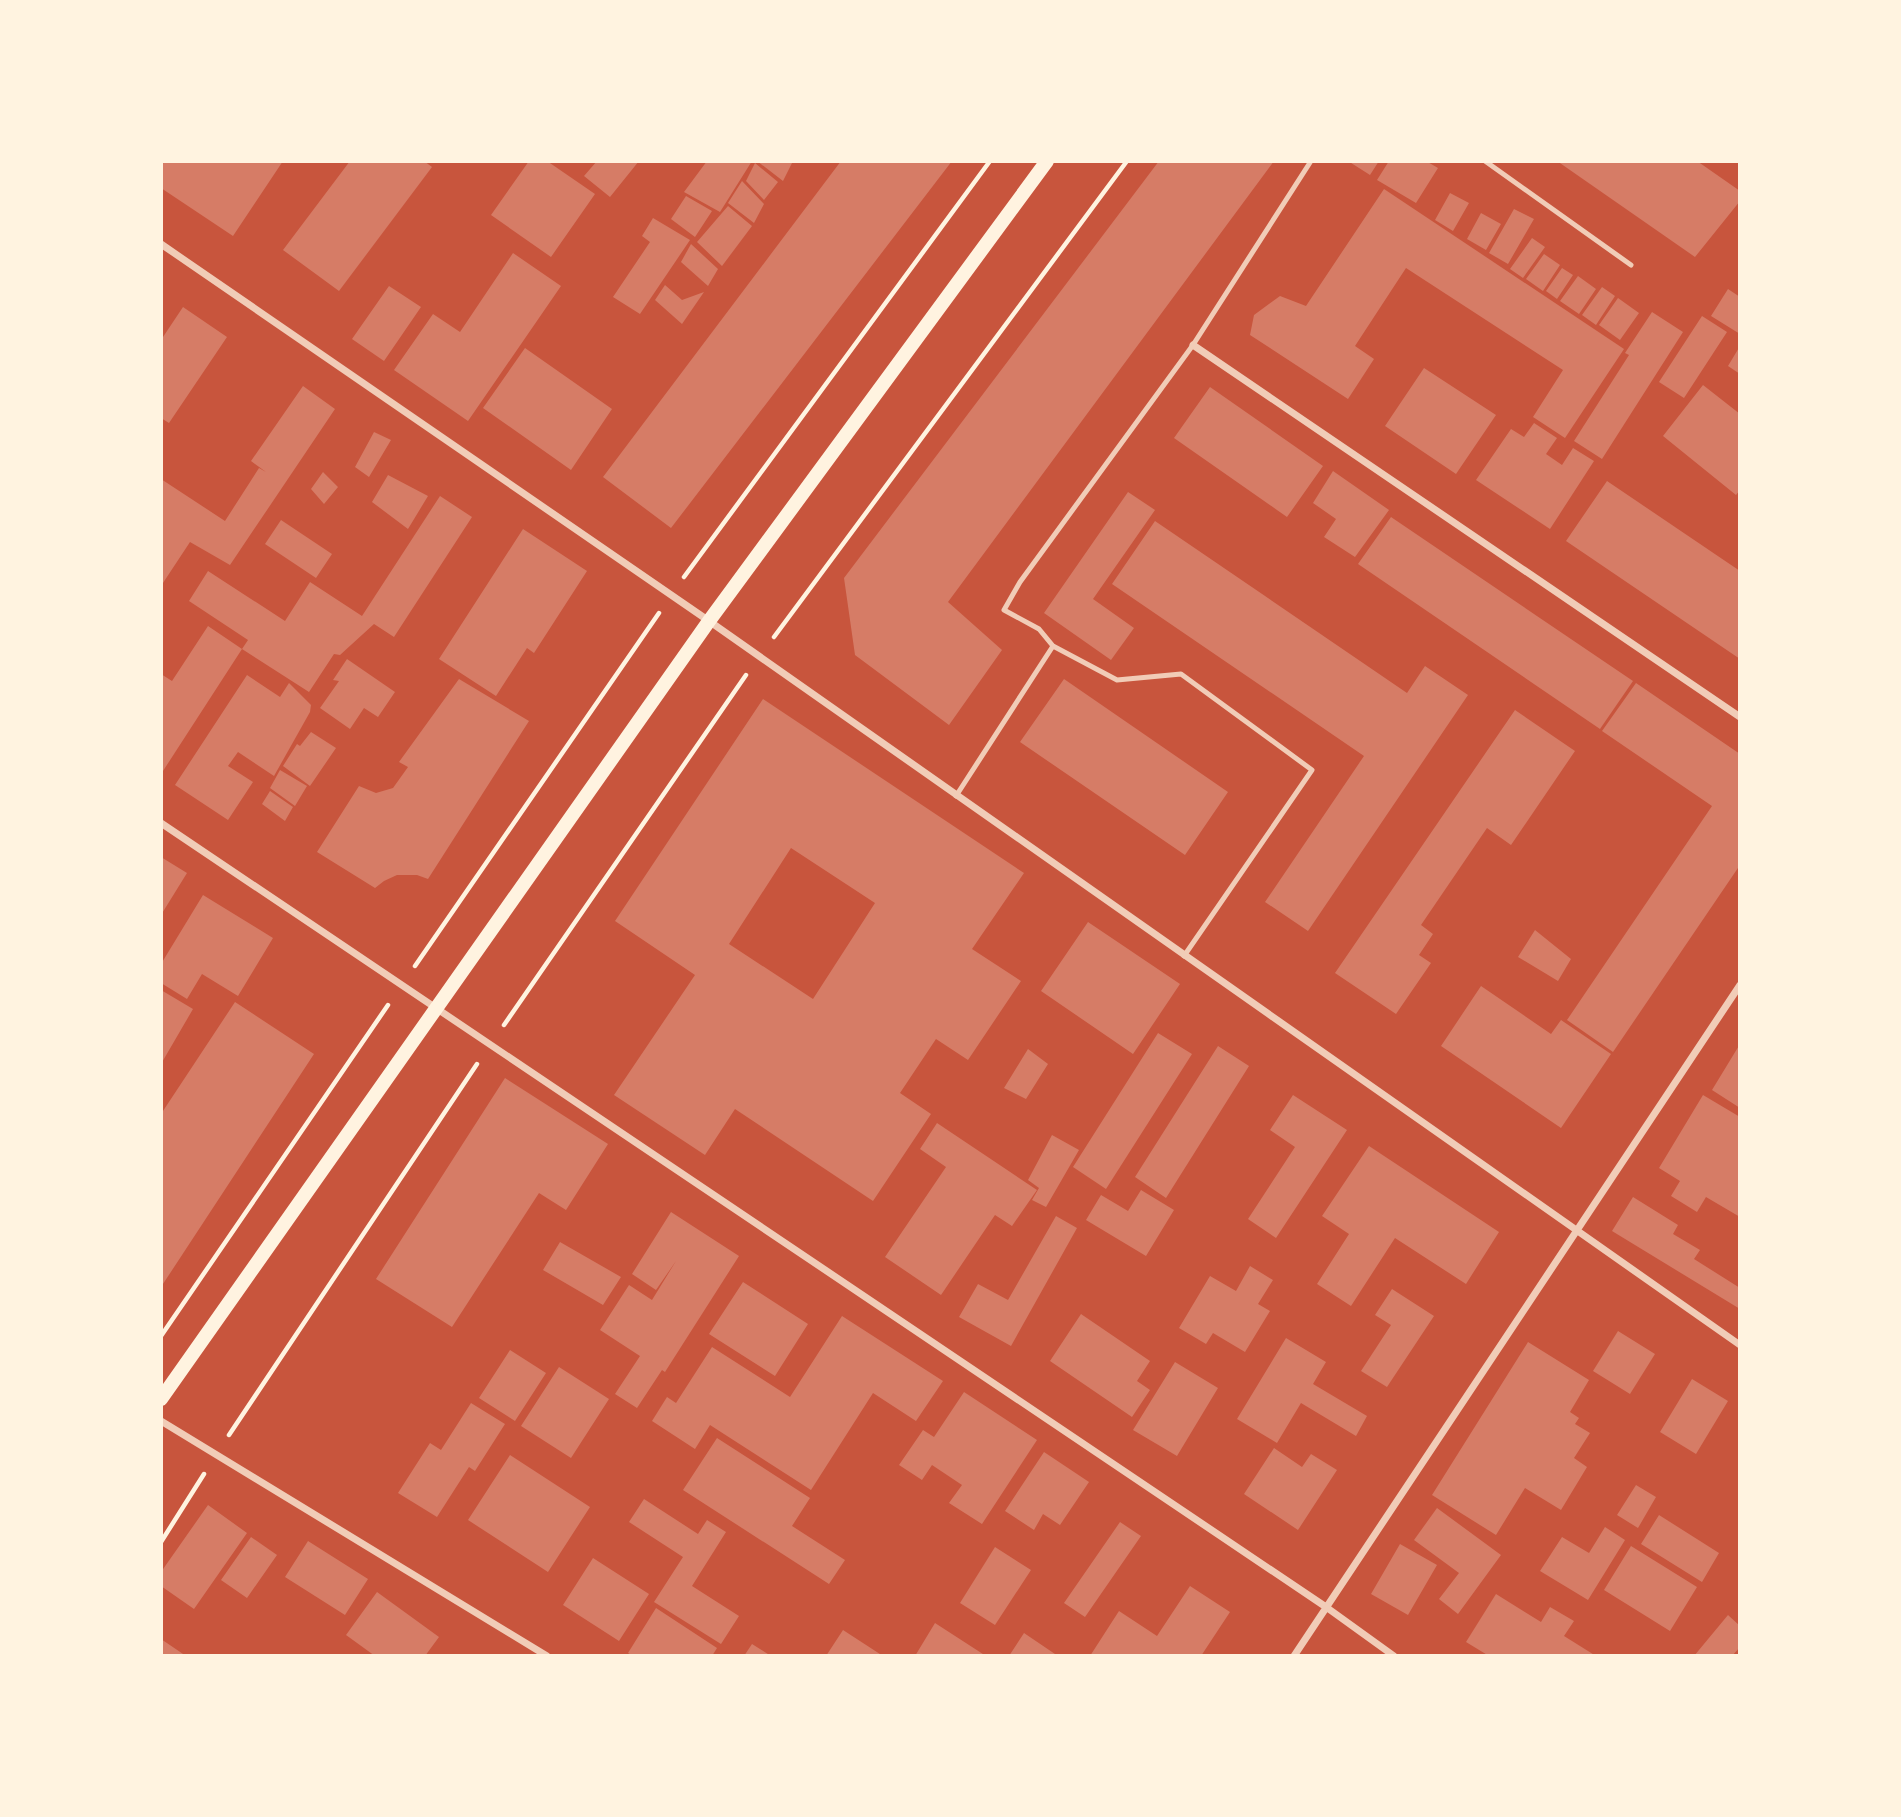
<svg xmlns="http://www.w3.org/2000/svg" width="1901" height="1817" font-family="Commissioner,sans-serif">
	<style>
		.building { fill: #d67c66; fill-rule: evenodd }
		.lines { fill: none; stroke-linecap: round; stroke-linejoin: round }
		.path { stroke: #fff3e0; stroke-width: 4.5 }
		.service { stroke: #f1ccb7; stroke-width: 5 }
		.minor { stroke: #f1ccb7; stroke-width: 7 }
		.secondary { stroke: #fff3e0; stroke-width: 14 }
	</style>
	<rect width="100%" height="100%" fill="#c8553d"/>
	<path class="building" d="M 161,161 L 283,161 L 233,236 L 161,188 Z
		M 350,161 L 424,161 L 432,167 L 339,291 L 283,250 Z
		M 529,161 L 547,161 L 595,194 L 551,257 L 491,215 Z
		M 597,161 L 639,161 L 610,197 L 584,176 Z
		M 707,161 L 752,161 L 720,212 L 684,192 Z
		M 757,161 L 793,161 L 783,181 Z
		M 841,161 L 952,161 L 671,528 L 603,477 Z
		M 1159,161 L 1274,161 L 948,602 L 1002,650 L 949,725 L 855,655 L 844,578 Z
		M 1348,161 L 1379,161 L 1370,175 Z
		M 1389,161 L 1426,161 L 1438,168 L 1416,203 L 1377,180 Z
		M 1557,161 L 1697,161 L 1740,191 L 1740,201 L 1695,257 Z
		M 755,163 L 778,182 L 764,200 L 746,181 Z
		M 742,181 L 764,204 L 754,223 L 728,203 Z
		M 1384,189 L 1624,349 L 1565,438 L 1533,417 L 1563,370 L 1406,268 L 1355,346 L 1374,359 L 1348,399 L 1250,335 L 1254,315 L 1280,296 L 1306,306 Z
		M 1450,193 L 1469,203 L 1453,231 L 1435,220 Z
		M 686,196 L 712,211 L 695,237 L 671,219 Z
		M 728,206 L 752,226 L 722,266 L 697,242 Z
		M 1514,209 L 1534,219 L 1508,264 L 1489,253 Z
		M 1481,213 L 1501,224 L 1486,250 L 1467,239 Z
		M 653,218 L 690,240 L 640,314 L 613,297 L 650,242 L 642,236 Z
		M 1532,238 L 1545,247 L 1523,278 L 1510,269 Z
		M 691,244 L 718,269 L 708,286 L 681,262 Z
		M 513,253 L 561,286 L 468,421 L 394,370 L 433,314 L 460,332 Z
		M 1544,254 L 1560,265 L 1543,291 L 1526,279 Z
		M 1562,268 L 1573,275 L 1557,299 L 1546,291 Z
		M 1578,276 L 1596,289 L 1579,314 L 1560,301 Z
		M 665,285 L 682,300 L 704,292 L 682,324 L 655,300 Z
		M 389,286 L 421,307 L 384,361 L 352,339 Z
		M 1602,287 L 1615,296 L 1596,325 L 1582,315 Z
		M 1728,289 L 1740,297 L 1740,334 L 1711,316 Z
		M 1618,298 L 1639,313 L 1620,340 L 1599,325 Z
		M 183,307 L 227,337 L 169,423 L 161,418 L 161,340 Z
		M 1652,312 L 1683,332 L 1602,459 L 1574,441 L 1629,355 L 1625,353 Z
		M 1702,316 L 1727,332 L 1684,398 L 1659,382 Z
		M 1740,346 L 1740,374 L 1728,366 Z
		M 525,348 L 612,409 L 571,470 L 483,408 Z
		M 1424,368 L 1496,415 L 1456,474 L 1385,426 Z
		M 1703,385 L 1740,414 L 1740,490 L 1736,495 L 1663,436 Z
		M 303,386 L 335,409 L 230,565 L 190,542 L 161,586 L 161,479 L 225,521 L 259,468 L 266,472 L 251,461 Z
		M 1210,387 L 1323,466 L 1287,517 L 1174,438 Z
		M 1534,423 L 1557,438 L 1546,454 L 1562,465 L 1573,448 L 1594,461 L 1550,529 L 1476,480 L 1511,429 L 1524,437 Z
		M 374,432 L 391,440 L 369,477 L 355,467 Z
		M 1333,471 L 1389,510 L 1355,557 L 1324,537 L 1336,519 L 1313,503 Z
		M 323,472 L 338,487 L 324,504 L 311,489 Z
		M 388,475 L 428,496 L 408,529 L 372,502 Z
		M 1607,481 L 1740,571 L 1740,659 L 1566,541 Z
		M 1128,492 L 1155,510 L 1093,599 L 1134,628 L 1111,660 L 1044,613 Z
		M 440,496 L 472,517 L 394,637 L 374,624 L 340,655 L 334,654 L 309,692 L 242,649 L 248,640 L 189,601 L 208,571 L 285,621 L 310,582 L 362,616 Z
		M 1391,517 L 1633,681 L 1600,729 L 1358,564 Z
		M 281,520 L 332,554 L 316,578 L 265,544 Z
		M 1155,521 L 1407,693 L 1425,666 L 1468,695 L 1308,931 L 1265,902 L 1364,756 L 1112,584 Z
		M 523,529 L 587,571 L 534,653 L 527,648 L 496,696 L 439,659 Z
		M 208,626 L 242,649 L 163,771 L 161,770 L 161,674 L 172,681 Z
		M 347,659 L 395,692 L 378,717 L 364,708 L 350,729 L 320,708 L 339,681 L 333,680 Z
		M 247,675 L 280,697 L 289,683 L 311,705 L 310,712 L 274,776 L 238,752 L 228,766 L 253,782 L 228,820 L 175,785 Z
		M 459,679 L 529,721 L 428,879 L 417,875 L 397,875 L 384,881 L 375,888 L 317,852 L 359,786 L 376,793 L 393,788 L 408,767 L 399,762 Z
		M 1064,679 L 1228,792 L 1185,855 L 1020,742 Z
		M 1636,683 L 1740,754 L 1740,865 L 1613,1052 L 1567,1020 L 1712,806 L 1602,731 Z
		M 763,699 L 1024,873 L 972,949 L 1021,981 L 968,1060 L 936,1039 L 900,1093 L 931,1114 L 873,1201 L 735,1109 L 705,1155 L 614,1095 L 695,975 L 615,921 ZM 791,848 L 875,903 L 813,999 L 729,944 Z
		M 1515,710 L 1575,751 L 1511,845 L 1487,828 L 1421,925 L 1433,934 L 1419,955 L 1431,963 L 1396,1014 L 1335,973 Z
		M 311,732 L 336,748 L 310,786 L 283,766 L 297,744 L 300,746 Z
		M 280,770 L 307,786 L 295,806 L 270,788 Z
		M 270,791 L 293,807 L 285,821 L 262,804 Z
		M 161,857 L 187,873 L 161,915 Z
		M 203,895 L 273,938 L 238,996 L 202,974 L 187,999 L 161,983 L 161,964 Z
		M 1088,922 L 1180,984 L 1133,1054 L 1041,991 Z
		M 1535,930 L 1571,959 L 1558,981 L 1518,957 Z
		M 1481,986 L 1551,1034 L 1561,1020 L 1611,1054 L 1561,1128 L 1441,1046 Z
		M 161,990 L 193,1009 L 161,1064 Z
		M 235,1002 L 314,1054 L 161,1287 L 161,1114 Z
		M 1158,1033 L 1192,1054 L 1106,1189 L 1073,1167 Z
		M 1740,1044 L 1740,1108 L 1712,1090 Z
		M 1218,1046 L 1249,1066 L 1166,1198 L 1135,1177 Z
		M 1028,1049 L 1048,1064 L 1026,1099 L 1004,1088 Z
		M 505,1078 L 608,1144 L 566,1210 L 539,1193 L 452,1327 L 376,1279 Z
		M 1293,1095 L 1347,1130 L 1276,1238 L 1248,1219 L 1295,1147 L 1270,1130 Z
		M 1703,1095 L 1740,1117 L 1740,1217 L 1706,1197 L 1697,1212 L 1671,1196 L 1680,1181 L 1659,1168 Z
		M 937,1123 L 1037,1190 L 1012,1226 L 995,1215 L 941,1295 L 885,1257 L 946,1167 L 920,1149 Z
		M 1052,1135 L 1079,1150 L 1046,1207 L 1032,1200 L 1039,1188 L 1028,1180 Z
		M 1369,1146 L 1499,1232 L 1466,1284 L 1395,1238 L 1351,1306 L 1317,1284 L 1349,1234 L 1322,1216 Z
		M 1141,1190 L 1174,1210 L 1146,1256 L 1086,1220 L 1101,1195 L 1128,1211 Z
		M 1633,1197 L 1678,1225 L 1673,1234 L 1700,1250 L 1694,1259 L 1740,1288 L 1740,1309 L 1612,1231 Z
		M 671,1212 L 739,1256 L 665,1372 L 662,1370 L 637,1408 L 615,1394 L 640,1356 L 600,1330 L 629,1285 L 652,1300 L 676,1261 L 656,1290 L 632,1274 Z
		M 1056,1216 L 1077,1228 L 1011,1346 L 959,1317 L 978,1284 L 1008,1300 Z
		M 560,1242 L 621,1277 L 603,1305 L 543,1270 Z
		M 1250,1266 L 1273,1280 L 1258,1304 L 1270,1311 L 1245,1352 L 1213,1333 L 1206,1344 L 1179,1328 L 1210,1276 L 1236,1291 Z
		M 743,1282 L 808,1324 L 775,1376 L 709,1334 Z
		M 1392,1289 L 1434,1316 L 1387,1387 L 1361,1371 L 1391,1325 L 1375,1315 Z
		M 1081,1314 L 1150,1361 L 1137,1381 L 1150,1390 L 1132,1417 L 1050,1361 Z
		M 842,1316 L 943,1381 L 916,1421 L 873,1393 L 811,1490 L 710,1425 L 695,1449 L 652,1421 L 667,1397 L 676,1403 L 712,1347 L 790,1397 Z
		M 1618,1331 L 1655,1354 L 1630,1394 L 1593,1371 Z
		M 1286,1338 L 1326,1362 L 1313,1384 L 1367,1416 L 1356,1436 L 1301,1403 L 1277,1443 L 1237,1419 Z
		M 1528,1342 L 1589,1380 L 1570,1412 L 1579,1418 L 1575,1424 L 1590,1433 L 1574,1458 L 1587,1467 L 1561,1510 L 1525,1488 L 1496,1535 L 1432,1495 Z
		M 510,1350 L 546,1373 L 515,1421 L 479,1398 Z
		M 1175,1362 L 1218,1388 L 1177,1456 L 1133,1430 Z
		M 559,1367 L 609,1399 L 571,1458 L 521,1426 Z
		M 1692,1379 L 1728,1401 L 1696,1454 L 1660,1432 Z
		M 964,1392 L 1037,1440 L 982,1524 L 949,1503 L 962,1485 L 932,1465 L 922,1480 L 899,1465 L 923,1430 L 934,1437 Z
		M 471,1403 L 505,1424 L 475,1471 L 469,1467 L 437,1517 L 398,1493 L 430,1443 L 441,1450 Z
		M 717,1438 L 810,1498 L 792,1526 L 845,1560 L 829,1584 L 683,1490 Z
		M 1274,1448 L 1302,1467 L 1311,1454 L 1337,1470 L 1298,1530 L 1244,1494 Z
		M 1044,1452 L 1089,1482 L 1060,1525 L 1043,1514 L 1034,1530 L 1005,1511 Z
		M 510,1455 L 590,1507 L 548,1572 L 468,1520 Z
		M 1636,1485 L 1656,1497 L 1638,1528 L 1617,1515 Z
		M 644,1499 L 698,1534 L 707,1520 L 726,1532 L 692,1586 L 739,1616 L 721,1644 L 654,1602 L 683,1557 L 629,1522 Z
		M 208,1505 L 247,1533 L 194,1609 L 161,1586 L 161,1572 Z
		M 1437,1508 L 1501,1555 L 1458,1614 L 1439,1599 L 1459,1573 L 1414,1540 Z
		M 1659,1515 L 1719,1553 L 1702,1582 L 1641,1544 Z
		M 1120,1522 L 1141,1536 L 1085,1617 L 1064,1603 Z
		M 1605,1527 L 1625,1540 L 1588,1600 L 1540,1571 L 1562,1537 L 1589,1553 Z
		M 251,1537 L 277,1555 L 247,1598 L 221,1580 Z
		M 308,1541 L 368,1579 L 345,1615 L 285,1577 Z
		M 1400,1544 L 1437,1565 L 1408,1615 L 1371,1594 Z
		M 1631,1546 L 1697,1587 L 1670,1631 L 1604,1590 Z
		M 995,1547 L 1031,1570 L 995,1625 L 960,1603 Z
		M 593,1558 L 649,1594 L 619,1641 L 563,1605 Z
		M 1190,1586 L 1230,1612 L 1201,1656 L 1090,1656 L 1119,1611 L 1157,1636 Z
		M 377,1592 L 439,1637 L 425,1656 L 375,1656 L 346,1635 Z
		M 1496,1594 L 1541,1622 L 1550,1607 L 1574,1621 L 1564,1636 L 1596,1656 L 1489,1656 L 1466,1642 Z
		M 656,1608 L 717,1648 L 712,1656 L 633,1656 L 628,1653 Z
		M 1728,1615 L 1740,1626 L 1740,1647 L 1732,1656 L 1694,1656 Z
		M 935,1623 L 986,1656 L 915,1656 Z
		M 843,1630 L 883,1656 L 826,1656 Z
		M 1024,1633 L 1055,1654 L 1054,1656 L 1009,1656 Z
		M 161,1639 L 186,1656 L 161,1656 Z
		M 752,1644 L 771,1656 L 744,1656 Z"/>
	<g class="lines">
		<path class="path" d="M 684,577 L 990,161
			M 774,637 L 1127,161
			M 415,966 L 659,613
			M 504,1025 L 746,675
			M 161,1336 L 388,1005
			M 229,1435 L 477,1064
			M 161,1542 L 204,1474"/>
		<path class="service" d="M 1485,161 L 1631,265
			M 1053,646 L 1117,680 L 1181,674 L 1312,770 L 1184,956
			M 956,796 L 1053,646 L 1039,629 L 1004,610 L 1020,582 L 1193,345 L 1311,161"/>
		<path class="minor" d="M 161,244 L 709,621 L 1740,1345
			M 1193,345 L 1740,717
			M 161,823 L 1326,1607 L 1394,1656
			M 161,1421 L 547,1656
			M 1294,1656 L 1740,985"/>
		<path class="secondary" d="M 161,1399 L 709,621 L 1047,161"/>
	</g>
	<rect width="1901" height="1817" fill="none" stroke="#fff3e0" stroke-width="326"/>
</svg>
